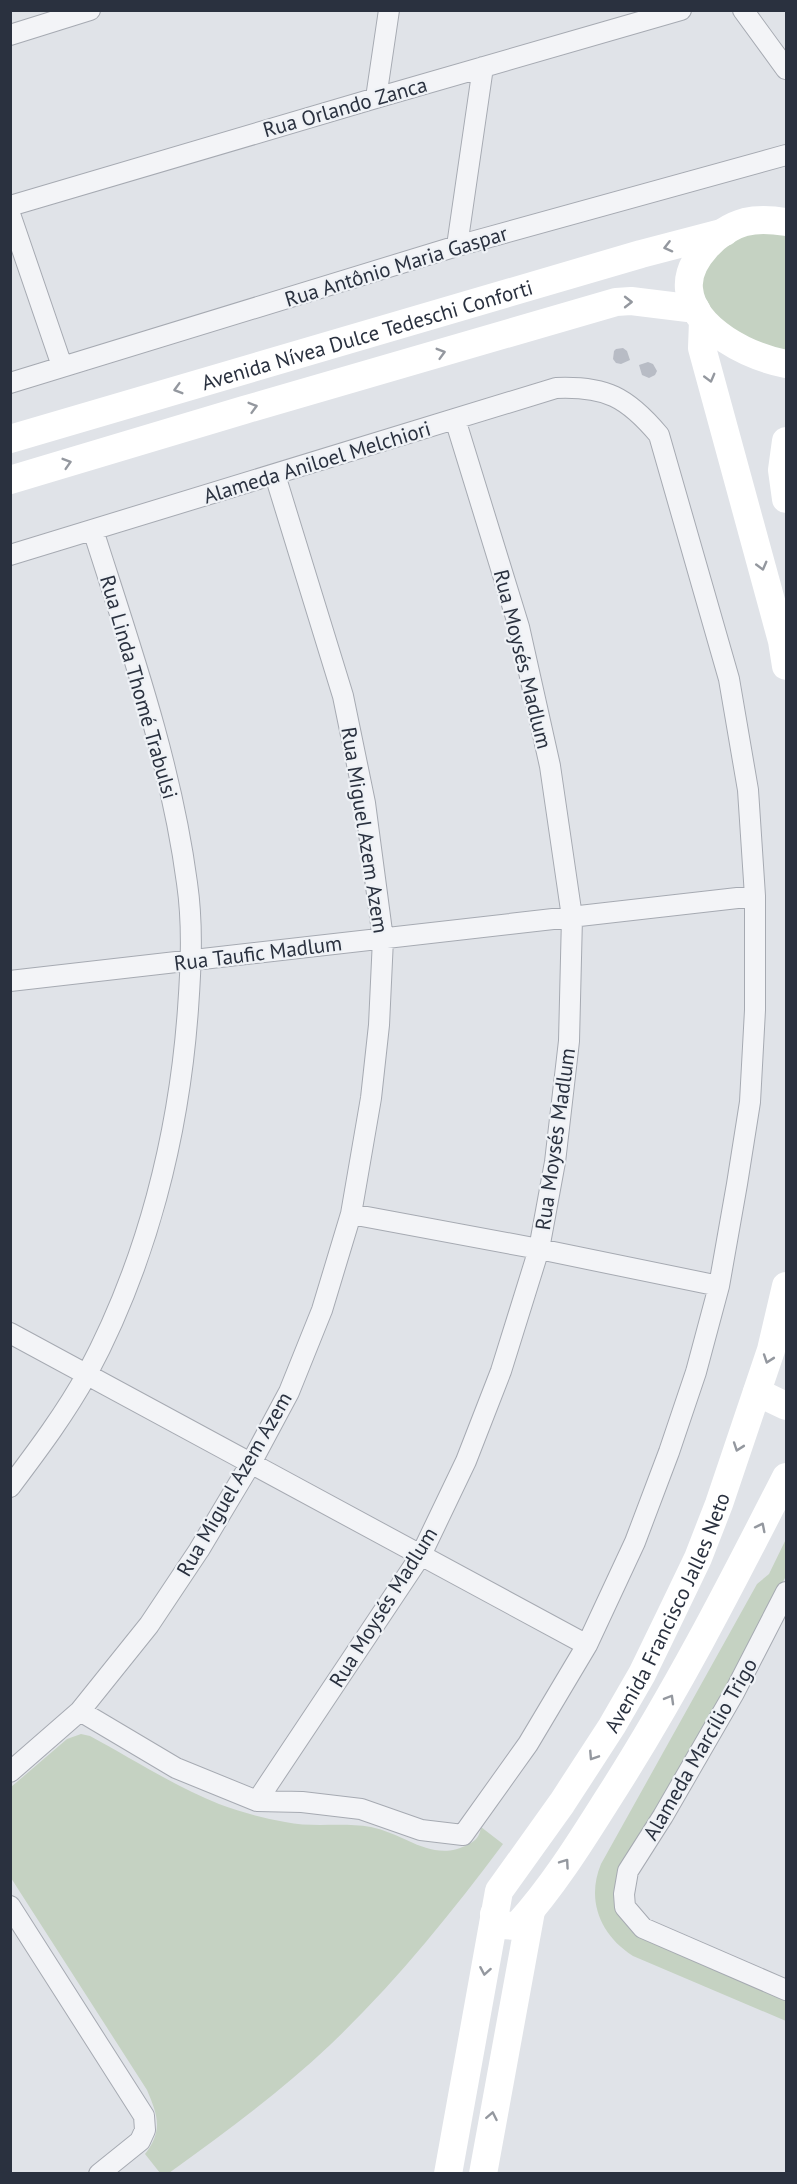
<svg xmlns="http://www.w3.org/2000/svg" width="797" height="2184" font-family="'PT Sans',sans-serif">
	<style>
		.green { fill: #c5d2c2 }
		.building { fill: #b8bcc5 }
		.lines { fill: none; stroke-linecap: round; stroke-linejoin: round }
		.street-casing { stroke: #a6aab2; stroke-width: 22 }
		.street { stroke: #f3f4f7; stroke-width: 20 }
		.secondary { stroke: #fff; stroke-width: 28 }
		.oneway { stroke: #94989f }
		.labels { text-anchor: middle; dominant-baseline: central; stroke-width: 4.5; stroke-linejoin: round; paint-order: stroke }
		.street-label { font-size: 21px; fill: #2a313f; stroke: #eff2f6 }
	</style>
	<rect width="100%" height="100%" fill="#e0e3e8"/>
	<path class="green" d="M 786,228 L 786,358 L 721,328 L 695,278 L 728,236 Z
		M 786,1539 L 786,1576 L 727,1689 L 621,1868 C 614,1882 615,1894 617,1910 L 786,1998 L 786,2021 L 633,1956 C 600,1935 586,1900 601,1864 L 757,1584 L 769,1574 Z
		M 81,1734 L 90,1736 C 131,1758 176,1787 219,1804 C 240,1812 263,1818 285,1822 C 313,1828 342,1822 371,1827 C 406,1834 433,1864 469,1844 C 477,1840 480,1835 481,1827 L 503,1844 C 450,1915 394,1984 330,2045 C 280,2092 225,2133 169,2173 L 160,2173 L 145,2154 C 164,2130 157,2114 147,2090 L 11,1878 L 11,1787 L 67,1739 Z"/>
	<path class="building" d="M 623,348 L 627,351 L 630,360 L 621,364 L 616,363 L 613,359 L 614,351 L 616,349 Z
		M 648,362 L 653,364 L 657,371 L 655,375 L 649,378 L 642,375 L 639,365 Z"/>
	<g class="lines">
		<g class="street-casing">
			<path id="street" d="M 743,10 L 786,69
				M 10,35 L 90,10
				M 376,98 L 389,10
				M 10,206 L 376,98 L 681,10
				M 10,214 L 62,366
				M 457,246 L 483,67
				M 10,383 L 457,246 L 786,155
				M 10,555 L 556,388 C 606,386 627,397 659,435 L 729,679 L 748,790 L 755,896 L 755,1010 L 750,1102 L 737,1184 L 719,1286 L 696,1372 L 669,1452 L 635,1542 L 587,1645 L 528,1744 L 463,1835 L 421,1830 L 361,1809 L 302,1802 L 257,1801 L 176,1768 L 80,1711
				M 10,981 L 755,896
				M 351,1214 L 539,1249 L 719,1286
				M 10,1333 L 587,1645
				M 10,1487 C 37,1451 65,1414 87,1374 C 147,1262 179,1135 188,1009 C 191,967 193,924 187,883 C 171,762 130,646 93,530
				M 786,1592 L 734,1693 L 663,1816 L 628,1871 L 624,1894 L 625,1907 L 643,1928 L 786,1990
				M 10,1772 L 80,1711 L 149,1625 L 199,1550 L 251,1463 L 289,1392 L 322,1310 L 351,1214 L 371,1098 L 379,1025 L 383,939 L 365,803 L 343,696 L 275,475
				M 257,1801 L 421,1555 L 466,1461 L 501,1371 L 539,1249 L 555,1162 L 569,1041 L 572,917 L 550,766 L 519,627 L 455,419
				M 10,1906 L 144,2116 L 145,2130 L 140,2141 L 99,2174"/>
		</g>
		<use href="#street" class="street"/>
		<g class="secondary">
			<path d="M 786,222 C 773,220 758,219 745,222 C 719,229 686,260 689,289 C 693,331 751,357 786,364"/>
			<path d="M 703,321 L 702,348 L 782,641 L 786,666"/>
			<path id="s1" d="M 10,439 L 641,254 L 725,232"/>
			<path d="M 786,441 L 782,470 L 786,499"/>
			<path d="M 10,480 L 244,410 L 616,302 L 631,301 L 696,309"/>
			<path d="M 757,1392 L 786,1406"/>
			<path d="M 494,1914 L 501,1925 L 517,1926 C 551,1889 580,1843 607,1800 C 674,1696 730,1587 786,1477"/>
			<path id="s2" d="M 448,2174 L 499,1891 L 562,1803 L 612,1726 L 642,1674 L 674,1608 L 698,1558 L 719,1504 L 771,1350 L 786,1286"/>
			<path d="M 483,2174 L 531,1911"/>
		</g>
	</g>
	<defs><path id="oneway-chevron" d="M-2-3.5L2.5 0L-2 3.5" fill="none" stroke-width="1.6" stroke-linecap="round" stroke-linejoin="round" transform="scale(1.5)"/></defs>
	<g class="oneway">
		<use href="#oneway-chevron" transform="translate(668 247) rotate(166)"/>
		<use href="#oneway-chevron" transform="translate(628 302)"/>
		<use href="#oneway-chevron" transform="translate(441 353) rotate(-16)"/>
		<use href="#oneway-chevron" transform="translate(710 378) rotate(75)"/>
		<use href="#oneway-chevron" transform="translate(178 389) rotate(164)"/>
		<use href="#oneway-chevron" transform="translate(253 407) rotate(-16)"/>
		<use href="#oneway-chevron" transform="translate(67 463) rotate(-17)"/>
		<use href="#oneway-chevron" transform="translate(762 566) rotate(75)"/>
		<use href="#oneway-chevron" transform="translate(768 1359) rotate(109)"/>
		<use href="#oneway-chevron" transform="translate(738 1447) rotate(109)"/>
		<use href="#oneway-chevron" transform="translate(761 1527) rotate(-63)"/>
		<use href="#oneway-chevron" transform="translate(670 1699) rotate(-60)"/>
		<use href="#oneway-chevron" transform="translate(593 1756) rotate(123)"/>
		<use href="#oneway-chevron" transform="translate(565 1863) rotate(-55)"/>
		<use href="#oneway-chevron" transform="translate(485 1971) rotate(100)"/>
		<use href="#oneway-chevron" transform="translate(492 2116) rotate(-79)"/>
	</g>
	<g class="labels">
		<g class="street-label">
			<text transform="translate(345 107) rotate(-16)">Rua Orlando Zanca</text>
			<text transform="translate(396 266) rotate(-17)">Rua Antônio Maria Gaspar</text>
			<text stroke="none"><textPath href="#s1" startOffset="372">Avenida Nívea Dulce Tedeschi Conforti</textPath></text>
			<text transform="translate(317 462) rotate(-17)">Alameda Aniloel Melchiori</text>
			<text transform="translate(523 659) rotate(76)">Rua Moysés Madlum</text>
			<text transform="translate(139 687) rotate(74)">Rua Linda Thomé Trabulsi</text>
			<text transform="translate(365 830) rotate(81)">Rua Miguel Azem Azem</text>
			<text transform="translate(258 953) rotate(-7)">Rua Taufic Madlum</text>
			<text transform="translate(555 1139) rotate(-82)">Rua Moysés Madlum</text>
			<text transform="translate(234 1484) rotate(-60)">Rua Miguel Azem Azem</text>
			<text transform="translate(383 1607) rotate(-58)">Rua Moysés Madlum</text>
			<text stroke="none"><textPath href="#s2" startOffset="614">Avenida Francisco Jalles Neto</textPath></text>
			<text transform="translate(700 1749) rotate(-60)">Alameda Marcílio Trigo</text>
		</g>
	</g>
	<rect width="797" height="2184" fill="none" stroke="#2a313f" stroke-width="24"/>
</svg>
